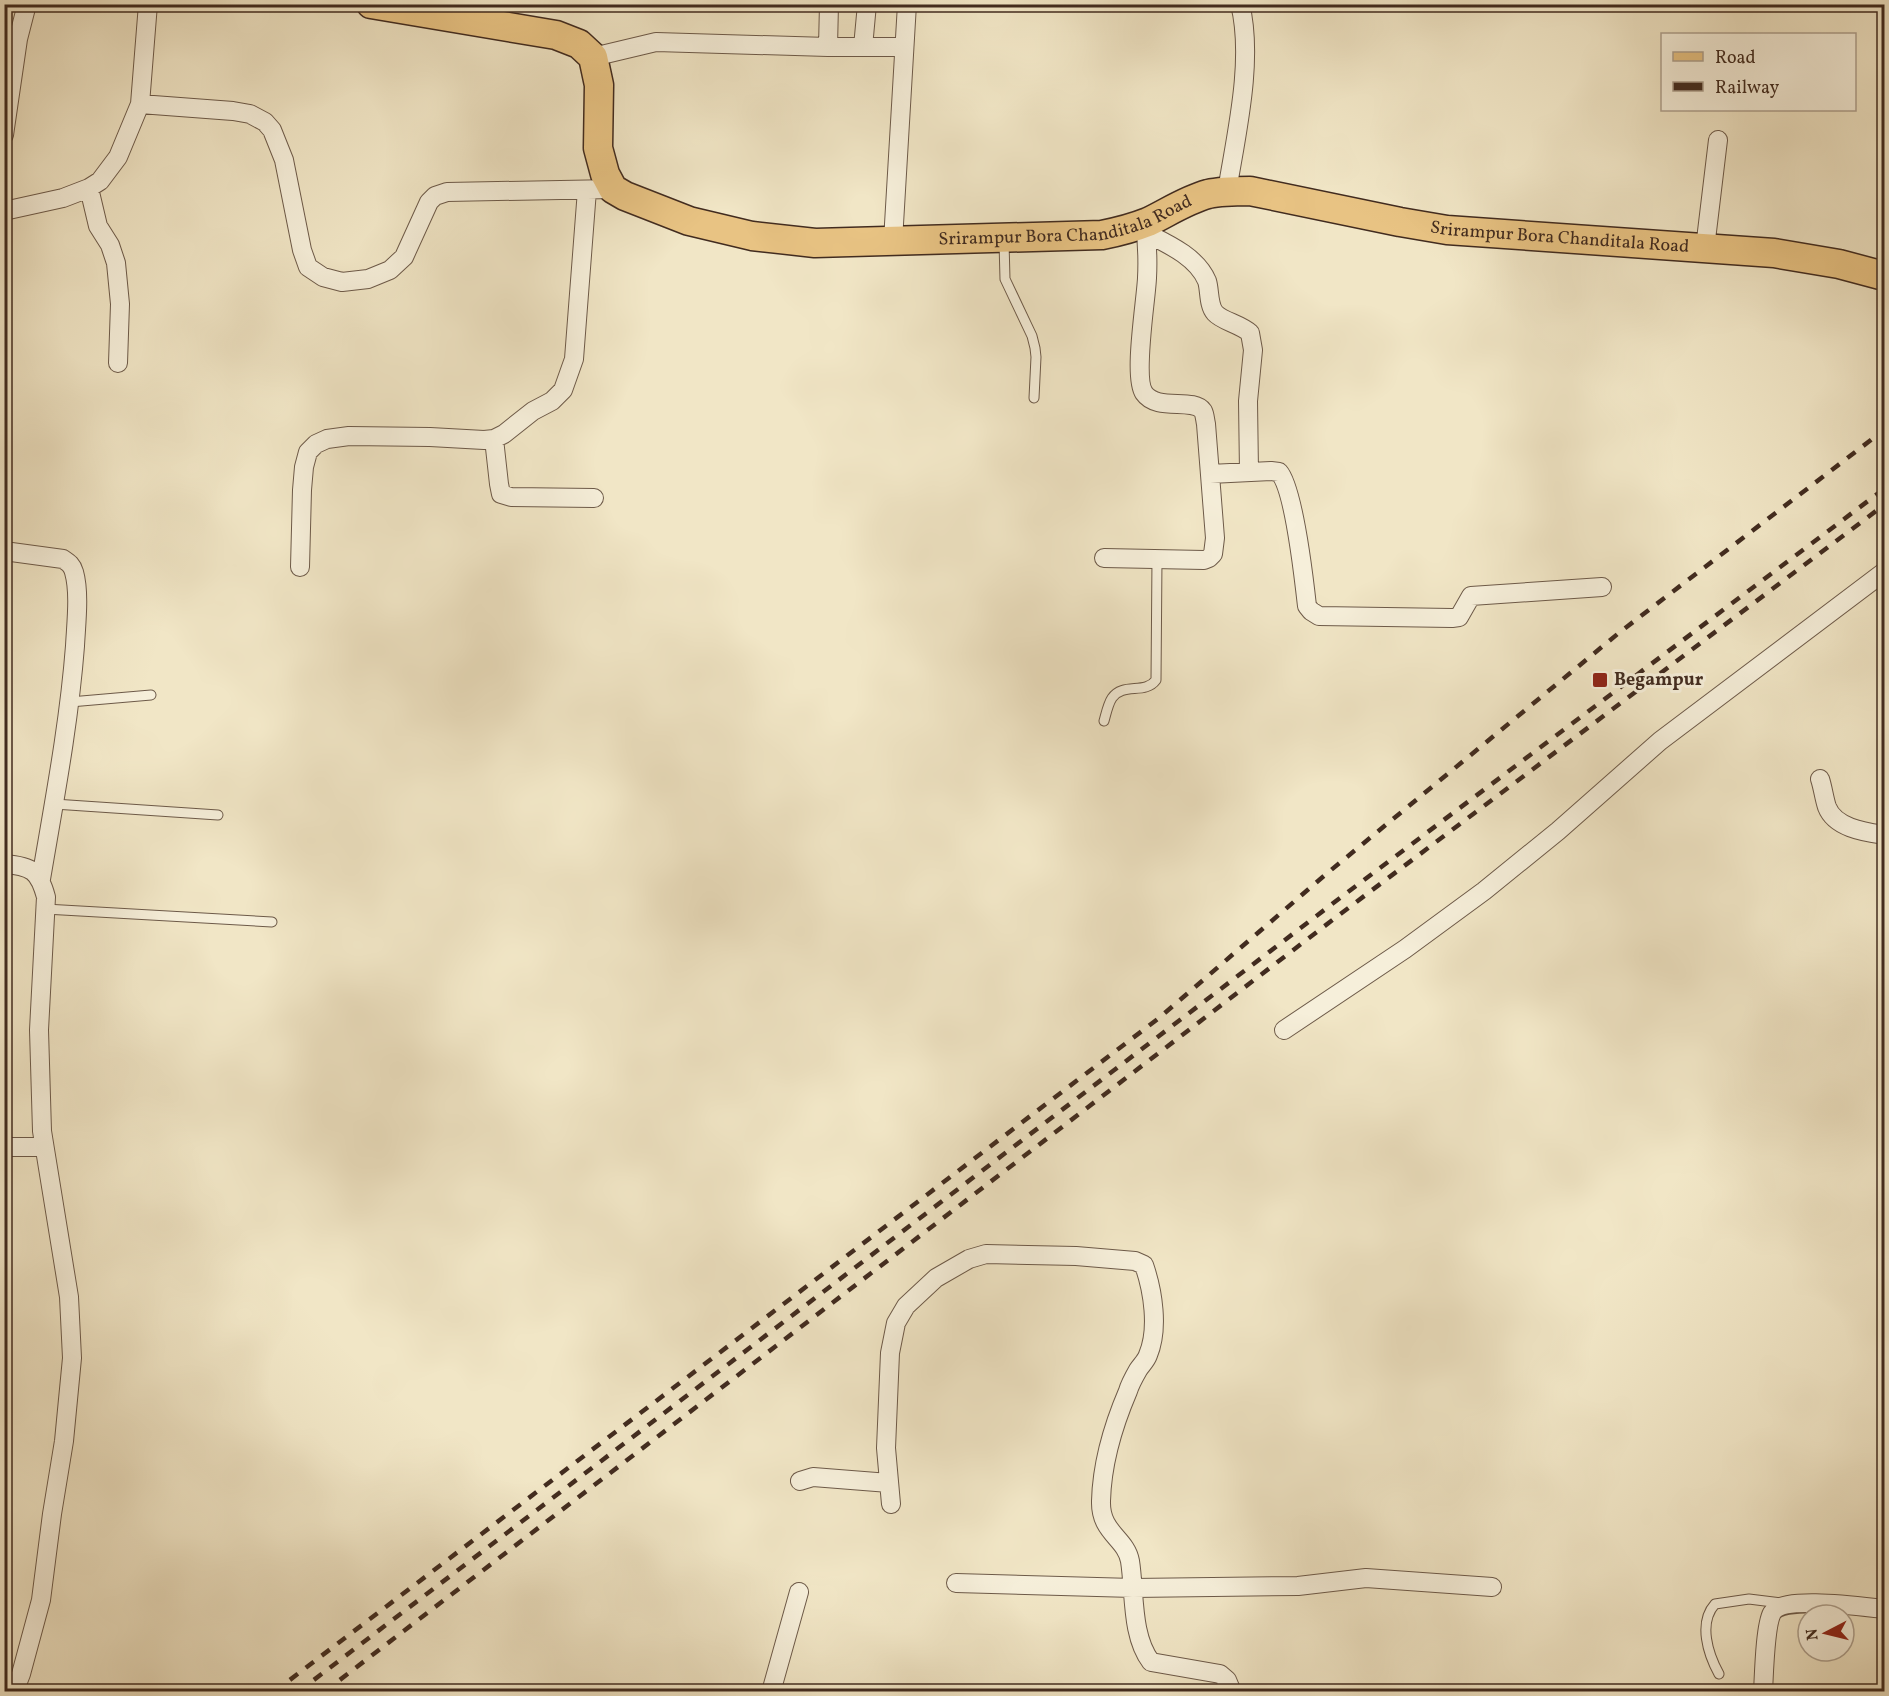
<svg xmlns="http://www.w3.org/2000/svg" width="1889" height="1696" font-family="Vollkorn,serif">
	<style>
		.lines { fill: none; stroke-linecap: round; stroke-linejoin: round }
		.lane-casing { stroke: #6d5a49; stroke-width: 11 }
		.street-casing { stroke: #6d5a49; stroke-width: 20 }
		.primary-casing { stroke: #412b1f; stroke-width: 31 }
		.lane { stroke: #f6efda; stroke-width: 9 }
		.street { stroke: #f6efda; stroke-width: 18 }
		.primary { stroke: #e8c383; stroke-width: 28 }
		.rail { stroke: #412b1f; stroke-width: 4.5; stroke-dasharray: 10 10; stroke-linecap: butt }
		.poi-dot { fill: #8f2418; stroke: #f6efda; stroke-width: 2 }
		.labels { text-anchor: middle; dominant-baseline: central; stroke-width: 6; stroke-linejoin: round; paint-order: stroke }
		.street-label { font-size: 18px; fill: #412b1f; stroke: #f6efda }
		.poi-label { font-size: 18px; font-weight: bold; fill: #412b1f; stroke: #f6efda; text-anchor: start }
	</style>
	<rect width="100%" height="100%" fill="#f1e6c6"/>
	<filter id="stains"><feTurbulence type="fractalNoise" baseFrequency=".00333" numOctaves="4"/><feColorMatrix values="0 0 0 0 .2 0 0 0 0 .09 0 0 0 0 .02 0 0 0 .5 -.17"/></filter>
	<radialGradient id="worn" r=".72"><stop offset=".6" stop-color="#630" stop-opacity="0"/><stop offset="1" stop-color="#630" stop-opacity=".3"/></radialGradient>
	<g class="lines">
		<g class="lane-casing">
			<path id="lane" d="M 1004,242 L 1005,279 L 1032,336 L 1035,348 L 1036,357 L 1034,398
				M 70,702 L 151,695
				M 1104,721 C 1106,714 1108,704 1112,698 C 1123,682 1145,695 1156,680 L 1157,559
				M 54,804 L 218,815
				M 45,909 L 272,922
				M 1719,1674 C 1708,1654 1698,1623 1715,1604 L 1749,1599 L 1781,1603"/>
		</g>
		<g class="street-casing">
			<path id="street" d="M 828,47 L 829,4
				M 863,47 L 867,4
				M 593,57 L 656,42 L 828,47 L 904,47
				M 140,104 L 233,111 L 250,114 L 265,122 L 272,130 L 284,160 L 302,250 L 308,267 L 323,277 L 342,282 L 368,279 L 390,270 L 404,257 L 429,202 L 435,196 L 447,192 L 613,189
				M 4,135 L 18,39 L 27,4
				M 89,188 L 98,226 L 110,245 L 116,263 L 120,304 L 118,363
				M 1227,191 C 1236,135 1254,60 1240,4
				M 4,211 L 63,198 L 89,188 L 100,181 L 118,157 L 140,104 L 148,4
				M 1146,233 C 1168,244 1197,257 1207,281 C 1210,290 1208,305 1215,313 C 1222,321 1240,324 1250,333 L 1253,350 L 1248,401 L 1249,472
				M 893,241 L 907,4
				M 1705,248 L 1718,140
				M 494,439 L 499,484 L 501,494 L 511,497 L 594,498
				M 1210,474 L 1271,471 L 1279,472 C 1294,489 1304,579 1307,606 L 1311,611 L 1319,616 L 1452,618 L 1459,617 L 1471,596 L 1602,587
				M 4,551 L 63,559 C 69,563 72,565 74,572 C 80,593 76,625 75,646 C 69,724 54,802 41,879
				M 1104,558 L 1204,560 L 1209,558 L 1213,554 L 1215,538 L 1206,424 C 1205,420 1205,415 1203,411 C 1193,397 1157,412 1144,393 C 1133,377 1146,301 1147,278 C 1148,260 1147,241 1145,223
				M 300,567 L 302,490 L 304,467 L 308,452 L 316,444 L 327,439 L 349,436 L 430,437 L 484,440 L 494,439 L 504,434 L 533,411 L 552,401 L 563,390 L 574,359 L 587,190
				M 1820,779 C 1823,788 1824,798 1827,807 C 1835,828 1865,832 1884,835
				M 4,864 C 32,866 39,871 46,897 L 39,1030 L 42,1131 L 69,1297 L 72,1358 L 64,1441 L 52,1514 L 41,1600 L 21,1674 L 14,1692
				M 1284,1030 L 1405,949 L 1484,891 L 1558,831 L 1660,741 L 1884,572
				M 4,1147 L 44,1147
				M 800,1481 L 813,1477 L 889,1483
				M 891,1504 L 886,1448 L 890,1353 L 896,1323 L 906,1306 L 936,1278 L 969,1259 L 986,1254 L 1076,1256 L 1135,1261 L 1144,1265 C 1153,1291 1159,1329 1148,1355 C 1146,1361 1141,1365 1138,1370 C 1134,1377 1130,1384 1128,1391 C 1113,1426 1102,1462 1101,1501 C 1100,1533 1126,1538 1130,1561 C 1135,1593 1131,1636 1151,1662 L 1220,1674 L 1227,1680 L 1232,1692
				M 956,1583 L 1133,1588 L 1298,1586 L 1366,1578 L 1492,1587
				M 771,1692 L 799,1592
				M 1763,1692 C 1764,1675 1765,1626 1772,1613 C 1782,1595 1864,1607 1884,1609"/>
		</g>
		<g class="primary-casing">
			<g id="primary">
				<path id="s1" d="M 371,4 L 556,35 L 579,44 L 593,57 L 599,85 L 598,148 L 605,174 L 613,189 L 625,196 L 689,221 L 752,236 L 815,243 L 1102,235 C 1117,232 1133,228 1148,222 C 1167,213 1186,200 1208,194 C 1221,191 1236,191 1250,191 L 1400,222 L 1447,230 L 1774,253 L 1839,264 L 1884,276"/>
			</g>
		</g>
		<use href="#lane" class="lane"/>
		<use href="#street" class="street"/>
		<use href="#primary" class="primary"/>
		<path class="rail" d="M 274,1692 L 1159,1018 L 1325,875 L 1620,632 L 1884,430
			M 298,1692 L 1340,898 L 1884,489
			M 324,1692 L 1339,915 L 1884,505"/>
	</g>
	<rect class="poi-dot" x="1592" y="672" width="16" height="16" rx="3"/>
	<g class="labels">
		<g class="street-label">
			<text stroke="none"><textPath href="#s1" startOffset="831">Srirampur Bora Chanditala Road</textPath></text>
			<text stroke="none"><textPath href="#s1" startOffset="1335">Srirampur Bora Chanditala Road</textPath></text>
		</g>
		<g class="poi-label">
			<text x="1614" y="680">Begampur</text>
		</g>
	</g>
	<rect width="1889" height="1696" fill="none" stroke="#f1e6c6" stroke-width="24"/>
	<rect x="6" y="6" width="1877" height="1684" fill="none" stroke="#412b1f" stroke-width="3"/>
	<rect x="12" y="12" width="1865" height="1672" fill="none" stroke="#412b1f" stroke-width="1.5"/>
	<rect x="1661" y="33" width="195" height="78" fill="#f6efda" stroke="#aea18f" stroke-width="1.5"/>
	<rect x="1673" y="52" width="30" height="9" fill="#e8c383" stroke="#aea18f" stroke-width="1.5"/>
	<text x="1715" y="63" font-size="18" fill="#412b1f">Road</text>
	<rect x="1673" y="82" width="30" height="9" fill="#412b1f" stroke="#aea18f" stroke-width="1.5"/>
	<text x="1715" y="93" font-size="18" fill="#412b1f">Railway</text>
	<g transform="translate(1826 1633) rotate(263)"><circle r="28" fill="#f6efda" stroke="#aea18f" stroke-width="1.5"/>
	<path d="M0-4.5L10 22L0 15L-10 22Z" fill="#8f2418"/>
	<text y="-9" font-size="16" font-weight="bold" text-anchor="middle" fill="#412b1f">N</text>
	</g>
	<rect width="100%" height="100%" filter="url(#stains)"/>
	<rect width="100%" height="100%" fill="url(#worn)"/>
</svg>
